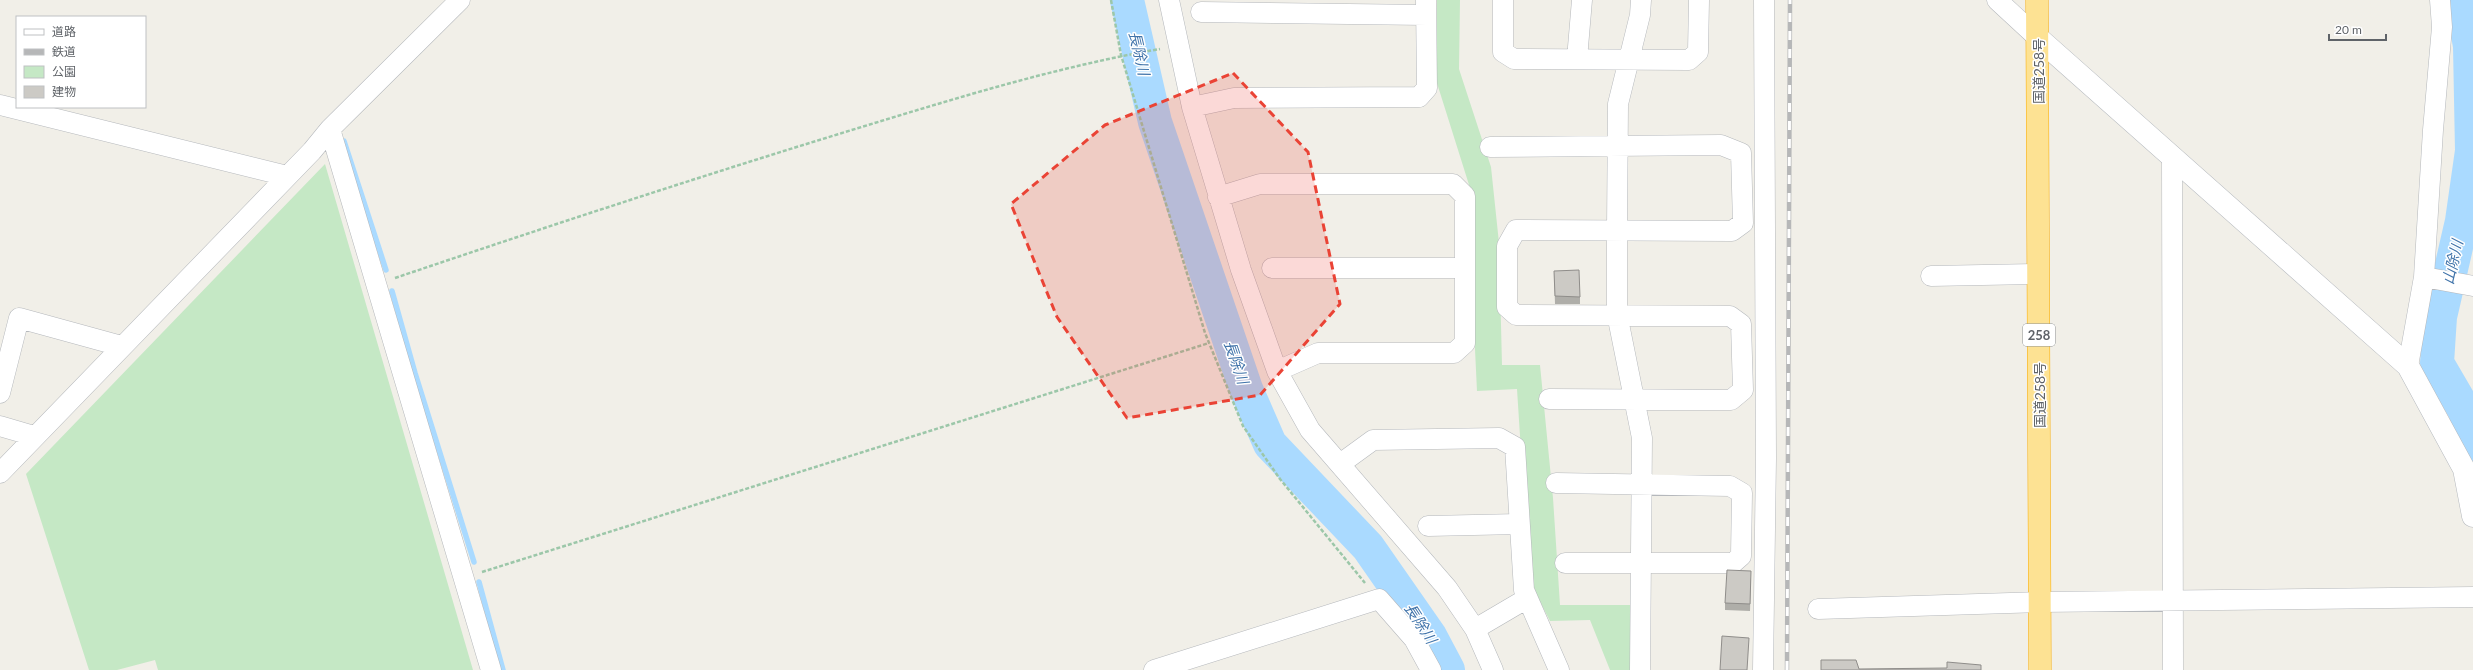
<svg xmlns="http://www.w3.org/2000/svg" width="2473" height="670" font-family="Lato,'Noto Sans JP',sans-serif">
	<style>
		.green { fill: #c5e8c5 }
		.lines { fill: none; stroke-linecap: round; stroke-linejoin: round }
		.stream { stroke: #aadaff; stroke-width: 5.5 }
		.river { stroke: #aadaff; stroke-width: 34 }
		.street-casing { stroke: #b5b8bc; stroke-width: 21 }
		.secondary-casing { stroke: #b6babf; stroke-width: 23 }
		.highway-casing { stroke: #f9ab00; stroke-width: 23 }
		.path { stroke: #9cc7a9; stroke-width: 2.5; stroke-dasharray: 4 2; stroke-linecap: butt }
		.street { stroke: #fff; stroke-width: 20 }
		.secondary { stroke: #fff; stroke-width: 22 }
		.highway { stroke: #fde293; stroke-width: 22 }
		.rail-casing { stroke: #b6b7b8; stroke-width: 4.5 }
		.rail { stroke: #fff; stroke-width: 3; stroke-dasharray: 9; stroke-linecap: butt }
		.wall { fill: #afaea9 }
		.building { fill: #cccac5; stroke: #8f8d8a }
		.marked { fill: #ea4335; fill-opacity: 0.2; stroke: #ea4335; stroke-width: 3; stroke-dasharray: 8 5; stroke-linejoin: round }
		.labels { text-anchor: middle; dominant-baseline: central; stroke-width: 3; stroke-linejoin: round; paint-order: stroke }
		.shield { fill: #fff; stroke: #8f9295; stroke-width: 1 }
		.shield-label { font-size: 13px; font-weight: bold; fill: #5f6368 }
		.street-label { font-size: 14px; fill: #5f6368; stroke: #fff }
		.water-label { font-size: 15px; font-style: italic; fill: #4174aa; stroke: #fff }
	</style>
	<rect width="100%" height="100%" fill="#f1efe8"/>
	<path class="green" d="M 1437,0 L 1460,0 L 1459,69 L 1491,167 L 1499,243 L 1502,365 L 1540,365 L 1553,498 L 1560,605 L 1631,605 L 1631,670 L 1610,670 L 1590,620 L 1550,621 L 1534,590 L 1526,529 L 1517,389 L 1477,391 L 1469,223 L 1470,188 L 1436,80 Z
		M 325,164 L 473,670 L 158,670 L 155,660 L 117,670 L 89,670 L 26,474 Z"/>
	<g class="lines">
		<path class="stream" d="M 344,141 L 386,270
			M 392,291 L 415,373 L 474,562
			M 479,582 L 503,670"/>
		<path class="river" d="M 1127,0 L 1155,122 L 1246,389 L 1270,444 L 1368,547 L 1430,636 L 1448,670
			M 2462,0 L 2470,46 L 2472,151 L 2462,221 L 2440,317 L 2437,363 L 2465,411 L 2473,444"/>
		<g class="street-casing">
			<path id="street" d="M 1169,0 L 1192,107 L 1241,270 L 1277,371 L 1310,430 L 1447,588 L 1475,629 L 1493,670
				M 1503,0 L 1503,52 L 1514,59 L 1689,60 L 1698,52 L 1699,0
				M 1997,0 L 2037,37
				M 1201,12 L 1426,15
				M 1577,59 L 1582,0
				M 0,105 L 287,176
				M 1192,107 L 1234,98 L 1419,97 L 1427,88 L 1426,0
				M 330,129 L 491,670
				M 1490,147 L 1721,145 L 1741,153 L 1743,223 L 1732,231 L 1516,230 L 1507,246 L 1507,307 L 1516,315 L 1730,316 L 1741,324 L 1743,390 L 1731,400 L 1549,399
				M 2172,156 L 2173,670
				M 1218,197 L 1260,184 L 1453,184 L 1465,196 L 1465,343 L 1454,353 L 1318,353 L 1277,371
				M 1272,268 L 1464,268
				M 1931,276 L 2038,274
				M 2424,277 L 2473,286
				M 2408,366 L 2424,277 L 2433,130 L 2442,27 L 2440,0
				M 0,393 L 19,318 L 121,346
				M 0,426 L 34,436
				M 1340,464 L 1373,440 L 1499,438 L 1515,447 L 1524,590 L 1559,670
				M 0,473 L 312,151 L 330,129 L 460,0
				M 1556,483 L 1730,486 L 1742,493 L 1741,556 L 1733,563 L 1565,563
				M 1428,526 L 1519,524
				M 1818,609 L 2040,602 L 2473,597
				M 1475,629 L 1526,599
				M 1154,670 L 1379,599 L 1414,639 L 1431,670
				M 1640,670 L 1642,438 L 1617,314 L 1617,230 L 1618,104 L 1640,15 L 1641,0
				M 1763,670 L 1766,458 L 1764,0"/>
		</g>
		<g class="secondary-casing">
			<path id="secondary" d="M 2037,37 L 2408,366 L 2464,469 L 2473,516"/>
		</g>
		<g class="highway-casing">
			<path id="highway" d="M 2037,0 L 2040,670"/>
		</g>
		<path class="path" d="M 1111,0 L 1121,55 L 1205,333 L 1243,426 L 1280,479 L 1365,583
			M 395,278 C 543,228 692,179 842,133 C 947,101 1051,68 1160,49
			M 482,572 L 1209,343"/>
		<use href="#street" class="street"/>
		<use href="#secondary" class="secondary"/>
		<use href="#highway" class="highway"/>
		<g class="rail-casing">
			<path id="rail" d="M 1787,670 L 1790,0"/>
		</g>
		<use href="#rail" class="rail"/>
	</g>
	<path class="wall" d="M 1554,271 L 1580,297 L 1580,304 L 1555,304 Z
		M 1751,578 L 1750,611 L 1725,610 L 1725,603 Z"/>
	<path class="building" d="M 1579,270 L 1580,297 L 1555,296 L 1554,271 Z
		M 1727,570 L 1751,571 L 1750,604 L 1725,603 Z
		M 1722,636 L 1749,638 L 1747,670 L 1720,670 Z
		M 1821,660 L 1856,660 L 1859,669 L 1947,668 L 1947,662 L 1981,665 L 1981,670 L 1821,670 Z"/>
	<path class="marked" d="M 1233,73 L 1308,152 L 1340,304 L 1260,395 L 1127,418 L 1057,317 L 1011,204 L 1105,125 Z"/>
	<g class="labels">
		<rect class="shield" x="2023" y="324" width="32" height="22" rx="3"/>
		<g class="shield-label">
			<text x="2039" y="335">258</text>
		</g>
		<g class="street-label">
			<text transform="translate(2038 71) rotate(-90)">国道258号</text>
			<text transform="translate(2039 395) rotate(-90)">国道258号</text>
		</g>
		<g class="water-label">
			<text transform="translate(1140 53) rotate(77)">長除川</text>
			<text transform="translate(2452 262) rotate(-77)">山除川</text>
			<text transform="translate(1237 362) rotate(71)">長除川</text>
			<text transform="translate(1421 623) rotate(57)">長除川</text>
		</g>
	</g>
	<rect x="16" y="16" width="130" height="92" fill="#ffffff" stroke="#bfc1c3"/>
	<rect x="24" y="29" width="20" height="6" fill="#ffffff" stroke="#bfc1c3"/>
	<text x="52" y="36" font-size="12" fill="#5f6368">道路</text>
	<rect x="24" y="49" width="20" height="6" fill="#b6b7b8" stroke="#bfc1c3"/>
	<text x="52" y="56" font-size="12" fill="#5f6368">鉄道</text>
	<rect x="24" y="66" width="20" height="12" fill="#c5e8c5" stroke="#bfc1c3"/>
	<text x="52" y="76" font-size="12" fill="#5f6368">公園</text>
	<rect x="24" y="86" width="20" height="12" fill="#cccac5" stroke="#bfc1c3"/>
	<text x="52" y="96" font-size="12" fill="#5f6368">建物</text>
	<path d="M2329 34v6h57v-6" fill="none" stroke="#5f6368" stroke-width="2"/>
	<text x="2335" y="34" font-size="12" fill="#5f6368" stroke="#ffffff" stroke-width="3" paint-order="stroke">20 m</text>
</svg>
